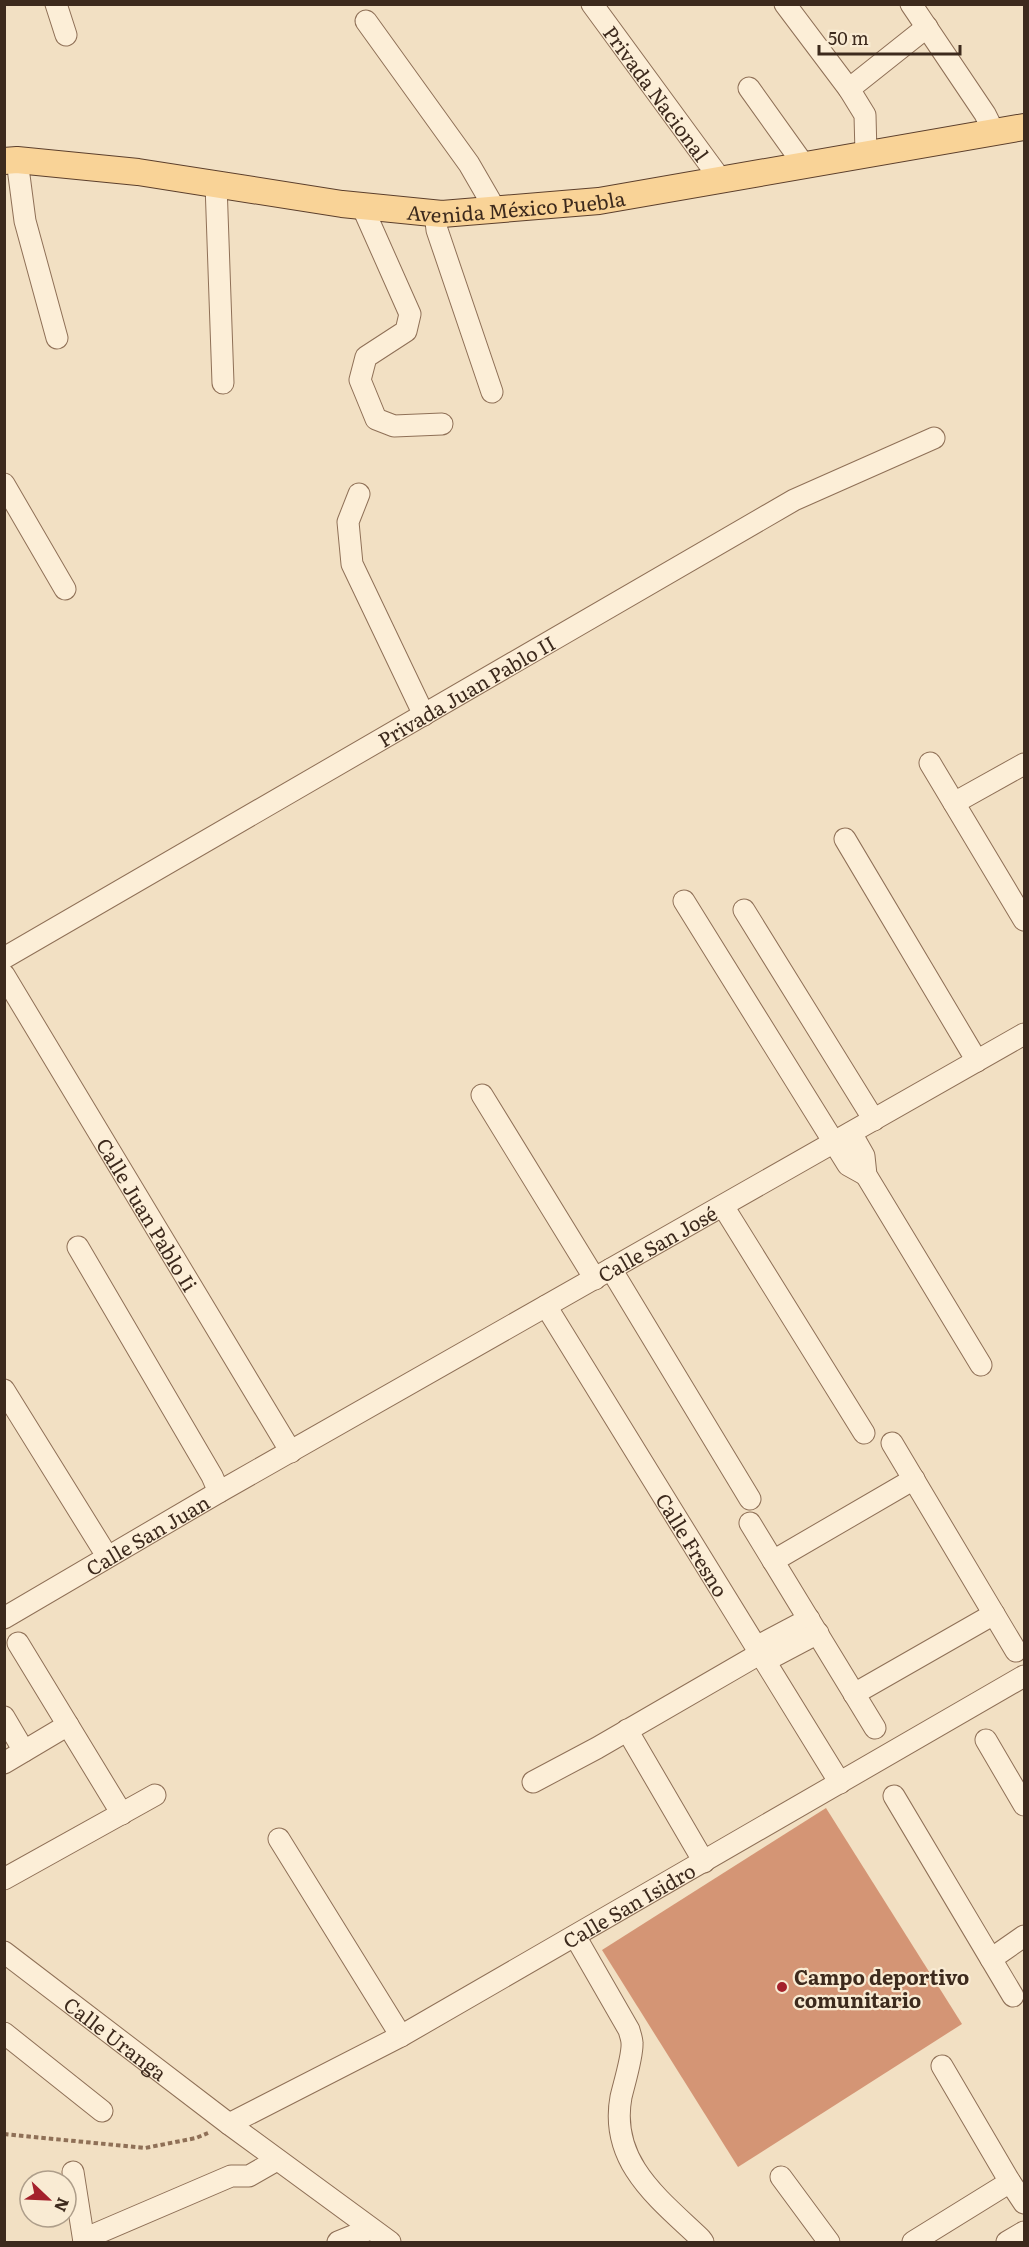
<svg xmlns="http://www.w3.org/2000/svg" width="1029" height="2247" font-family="Literata,serif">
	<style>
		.building { fill: #d49575 }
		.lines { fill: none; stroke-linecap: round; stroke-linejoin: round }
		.minor-casing { stroke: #8f7057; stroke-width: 23 }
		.major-casing { stroke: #5c3f2c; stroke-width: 28 }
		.path { stroke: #8f7057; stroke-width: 4; stroke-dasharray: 4.5 3; stroke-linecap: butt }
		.minor { stroke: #fceed7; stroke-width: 21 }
		.major { stroke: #f9d397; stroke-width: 26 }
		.poi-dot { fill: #a4212c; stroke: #f9ebd3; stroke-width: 2 }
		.labels { text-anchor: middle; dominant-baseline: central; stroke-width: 4.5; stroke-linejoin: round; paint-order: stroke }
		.street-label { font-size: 20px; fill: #3d2a1d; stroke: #f9ebd3 }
		.poi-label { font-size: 20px; font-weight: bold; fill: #3d2a1d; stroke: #f9ebd3; text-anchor: start }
	</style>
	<rect width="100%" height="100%" fill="#f2e0c3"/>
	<path class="building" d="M 826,1808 L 962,2024 L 738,2167 L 602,1950 Z"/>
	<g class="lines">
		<g class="minor-casing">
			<g id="minor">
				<path d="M 56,4 L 66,35"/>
				<path id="s1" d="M 592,4 L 721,180"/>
				<path d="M 785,4 L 849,89 L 865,115 L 866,154"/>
				<path d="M 911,4 L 985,114 L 994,132"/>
				<path d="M 366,21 L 469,164 L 495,209"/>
				<path d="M 749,88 L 804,165"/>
				<path d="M 849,89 L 927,27"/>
				<path d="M 17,160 L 25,221 L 57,338"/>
				<path d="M 216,184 L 223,383"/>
				<path d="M 362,206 L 410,314 L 406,331 L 366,357 L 360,380 L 376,419 L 394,426 L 442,424"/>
				<path d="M 435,213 L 437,230 L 492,392"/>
				<path d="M 4,484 L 65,589"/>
				<path d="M 359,494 L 348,522 L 352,564 L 424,715"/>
				<path d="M 930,763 L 1024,920"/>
				<path d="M 954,803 L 1024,764"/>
				<path d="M 845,839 L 977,1061"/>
				<path d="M 684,901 L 848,1165 L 866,1175"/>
				<path d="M 744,910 L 874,1120"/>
				<path id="s2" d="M 4,958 L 794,500 L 934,438"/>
				<path id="s3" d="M 4,975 L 291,1452"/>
				<path d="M 482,1095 L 595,1279"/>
				<path d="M 851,1133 L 864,1156 L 866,1175 L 981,1365"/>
				<path d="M 723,1206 L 864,1433"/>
				<path d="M 78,1247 L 212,1476 L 219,1492"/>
				<path d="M 611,1269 L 750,1499"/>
				<path id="s4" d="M 546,1306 L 840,1783"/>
				<path d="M 4,1390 L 107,1556"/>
				<path d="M 892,1443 L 1016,1651"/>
				<path d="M 750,1523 L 875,1728"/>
				<path d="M 773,1561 L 914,1479"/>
				<path id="s5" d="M 4,1618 L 219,1492 L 1024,1034"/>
				<path d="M 18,1643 L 122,1814"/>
				<path d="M 756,1647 L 809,1619"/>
				<path d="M 765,1661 L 818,1633"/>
				<path d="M 854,1694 L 994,1614"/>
				<path d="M 4,1717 L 24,1751"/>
				<path d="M 627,1730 L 704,1862"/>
				<path d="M 986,1740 L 1024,1805"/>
				<path d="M 4,1763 L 68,1725"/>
				<path d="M 533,1782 L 597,1748 L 761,1653"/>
				<path d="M 894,1796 L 1013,1996"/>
				<path d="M 279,1839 L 401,2036"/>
				<path d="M 4,1879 L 155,1795"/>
				<path d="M 575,1936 L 629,2030 C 630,2034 632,2039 632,2043 C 633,2055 624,2084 621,2097 C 609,2162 659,2199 700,2238 L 703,2242"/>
				<path id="s6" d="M 4,1952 L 229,2124 L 390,2242"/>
				<path d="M 991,1959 L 1024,1936"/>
				<path d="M 4,2033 L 102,2111"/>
				<path d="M 942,2066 L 1010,2182 L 1024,2203"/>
				<path id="s7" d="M 229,2124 L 401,2036 L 1024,1676"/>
				<path d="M 73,2172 L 84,2242"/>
				<path d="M 781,2177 L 829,2242"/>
				<path d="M 84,2239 L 231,2176 L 249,2176 L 277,2160"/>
				<path d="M 338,2242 L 370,2229"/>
				<path d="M 913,2242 L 1010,2182"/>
				<path d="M 1007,2242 L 1024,2232"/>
			</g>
		</g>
		<g class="major-casing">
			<g id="major">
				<path id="s8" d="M 4,161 L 17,160 L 138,172 L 342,204 L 442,214 L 599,201 L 1024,127"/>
			</g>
		</g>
		<path class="path" d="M 4,2134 L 145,2148 L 196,2138 L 208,2133"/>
		<use href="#minor" class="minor"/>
		<use href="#major" class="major"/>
	</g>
	<circle class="poi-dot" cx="782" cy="1987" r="6"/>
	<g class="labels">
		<g class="street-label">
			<text stroke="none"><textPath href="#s1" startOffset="110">Privada Nacional</textPath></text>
			<text stroke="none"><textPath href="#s8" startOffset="516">Avenida México Puebla</textPath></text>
			<text stroke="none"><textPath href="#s2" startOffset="534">Privada Juan Pablo II</textPath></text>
			<text stroke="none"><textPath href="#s3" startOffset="279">Calle Juan Pablo Ii</textPath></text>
			<text stroke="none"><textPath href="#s5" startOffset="753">Calle San José</textPath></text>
			<text stroke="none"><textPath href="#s5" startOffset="166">Calle San Juan</textPath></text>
			<text stroke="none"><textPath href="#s4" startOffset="280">Calle Fresno</textPath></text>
			<text stroke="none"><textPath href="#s7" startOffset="456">Calle San Isidro</textPath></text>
			<text stroke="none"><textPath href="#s6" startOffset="141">Calle Uranga</textPath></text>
		</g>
		<g class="poi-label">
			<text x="794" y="1976">Campo deportivo<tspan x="794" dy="23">comunitario</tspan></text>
		</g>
	</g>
	<rect width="1029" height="2247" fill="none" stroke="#3d2a1d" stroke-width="12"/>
	<g transform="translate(48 2199) rotate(113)"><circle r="28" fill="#f9ebd3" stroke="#ae9e8a" stroke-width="1.5"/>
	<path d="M0-4.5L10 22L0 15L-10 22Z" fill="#a4212c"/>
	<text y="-9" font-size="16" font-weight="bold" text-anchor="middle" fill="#3d2a1d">N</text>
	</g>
	<path d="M819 45v9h141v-9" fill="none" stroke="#3d2a1d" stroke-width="3"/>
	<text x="828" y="45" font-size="18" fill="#3d2a1d" stroke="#f9ebd3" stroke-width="4.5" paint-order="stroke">50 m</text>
</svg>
